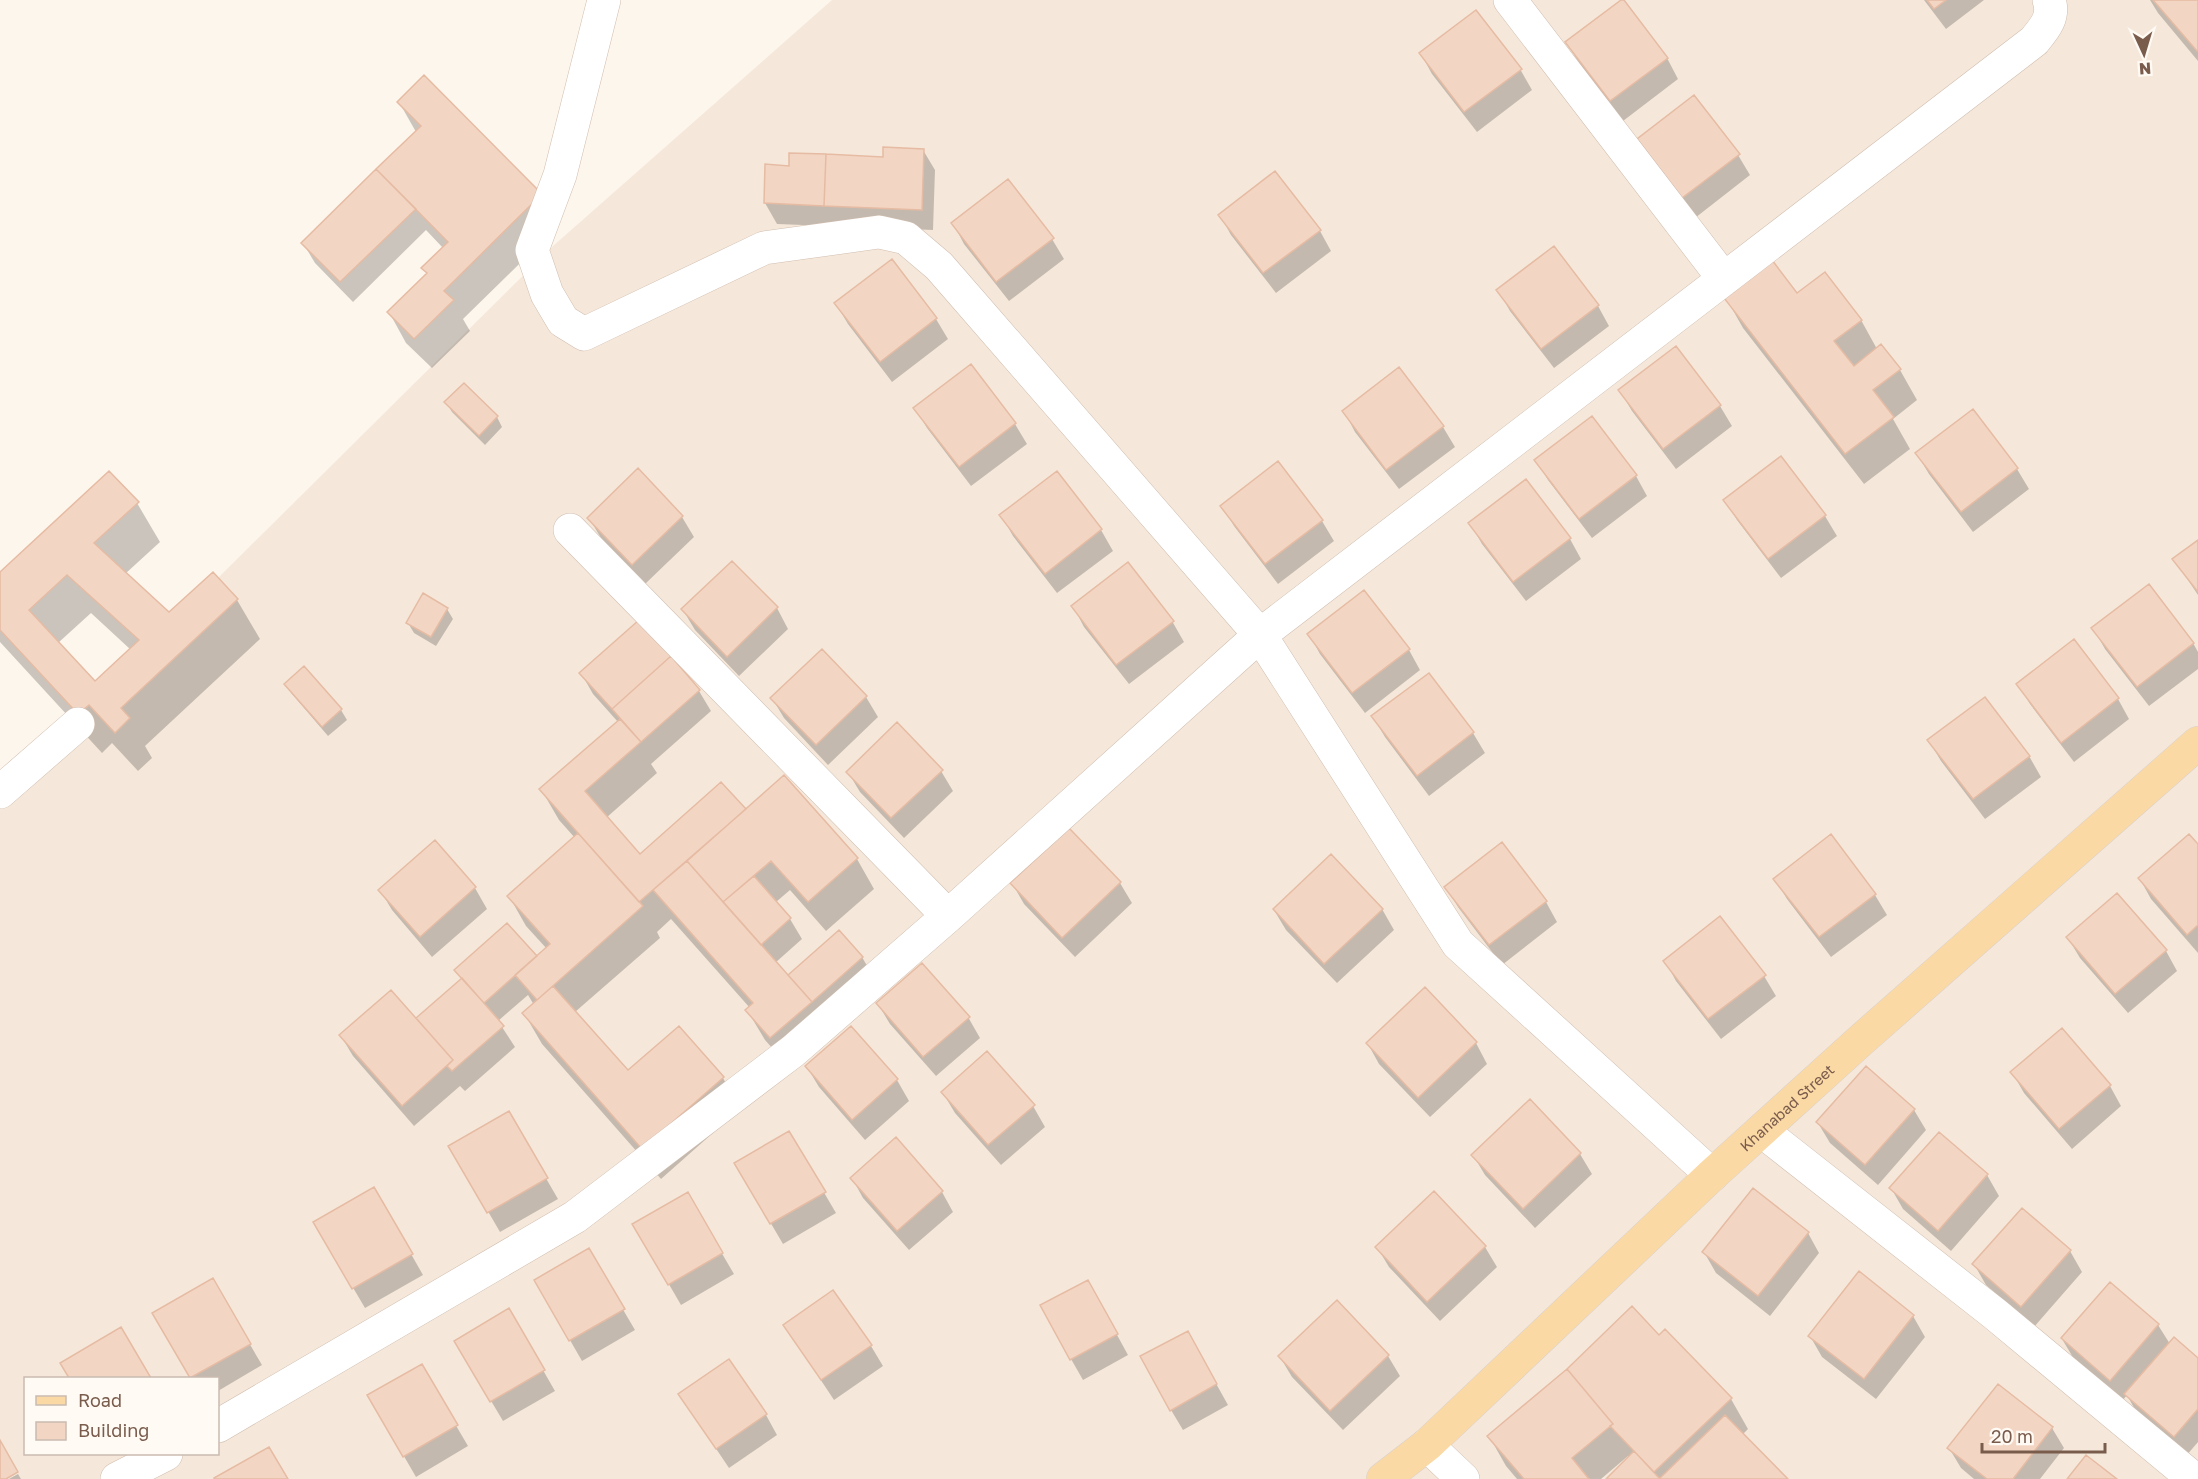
<svg xmlns="http://www.w3.org/2000/svg" width="2198" height="1479" font-family="'Golos Text',sans-serif">
	<style>
		.residential { fill: #f5e8da; fill-rule: evenodd }
		.shadow { fill: #0003; fill-rule: evenodd }
		.building { fill: #f3d5c3; stroke: #e6bba3; stroke-width: 1.5; fill-rule: evenodd }
		.lines { fill: none; stroke-linecap: round; stroke-linejoin: round }
		.minor-casing { stroke: #d1beb0; stroke-width: 34 }
		.major-casing { stroke: #dad1cd; stroke-width: 34 }
		.minor { stroke: #fff; stroke-width: 33 }
		.major { stroke: #fbd9a5; stroke-width: 33 }
		.labels { text-anchor: middle; dominant-baseline: central; stroke-width: 5; stroke-linejoin: round; paint-order: stroke }
		.street-label { font-size: 15px; fill: #7a5c4d; stroke: #fffaf3 }
	</style>
	<rect width="100%" height="100%" fill="#fdf6ec"/>
	<path class="residential" d="M 832,0 L 2198,0 L 2198,1479 L 0,1479 L 0,794 L 553,246 ZM 26,1378 L 218,1378 L 218,1454 L 26,1454 Z"/>
	<path class="shadow" d="M 1924,0 L 1984,0 L 1946,29 Z
		M 2150,0 L 2198,0 L 2198,61 L 2158,13 Z
		M 1567,43 L 1667,58 L 1678,79 L 1623,121 L 1579,63 Z
		M 1421,54 L 1520,69 L 1532,90 L 1477,132 L 1432,74 Z
		M 424,77 L 558,226 L 463,319 L 470,331 L 432,368 L 406,343 L 389,312 L 427,274 L 423,268 L 443,248 L 426,230 L 353,302 L 315,263 L 303,243 L 416,132 L 399,102 Z
		M 923,150 L 935,170 L 933,230 L 777,224 L 765,203 L 790,167 L 884,158 Z
		M 1738,155 L 1750,175 L 1695,218 L 1650,160 Z
		M 1008,181 L 1052,239 L 1064,259 L 1009,301 L 964,244 L 953,223 Z
		M 1220,215 L 1320,231 L 1331,251 L 1276,293 L 1231,235 Z
		M 892,261 L 936,319 L 948,339 L 892,382 L 848,324 L 836,304 Z
		M 1498,290 L 1598,306 L 1609,326 L 1554,368 L 1510,311 Z
		M 1797,295 L 1861,320 L 1877,349 L 1881,346 L 1900,370 L 1917,400 L 1893,419 L 1910,449 L 1864,484 L 1743,328 L 1726,298 Z
		M 1620,391 L 1720,406 L 1732,426 L 1676,469 L 1632,411 Z
		M 446,402 L 497,417 L 502,427 L 485,445 L 452,412 Z
		M 915,408 L 1015,424 L 1027,444 L 971,486 L 927,428 Z
		M 1344,411 L 1443,427 L 1455,447 L 1399,489 L 1355,432 Z
		M 1973,411 L 2017,469 L 2029,489 L 1973,532 L 1929,474 L 1917,454 Z
		M 1536,460 L 1636,476 L 1647,496 L 1592,538 L 1548,480 Z
		M 1277,463 L 1322,521 L 1334,541 L 1278,584 L 1234,526 L 1222,506 Z
		M 1057,473 L 1101,530 L 1113,551 L 1057,593 L 1013,536 L 1001,515 Z
		M 1525,481 L 1570,539 L 1581,559 L 1526,601 L 1482,544 L 1470,523 Z
		M 1725,500 L 1825,516 L 1837,536 L 1781,578 L 1737,520 Z
		M 137,503 L 160,542 L 125,574 L 169,614 L 237,600 L 260,639 L 145,746 L 152,758 L 138,771 L 112,743 L 102,753 L 0,642 L 0,574 ZM 91,613 L 131,650 L 95,683 L 58,643 Z
		M 682,517 L 694,537 L 645,584 L 601,538 L 589,518 Z
		M 2198,541 L 2198,595 L 2174,559 Z
		M 1073,606 L 1172,621 L 1184,642 L 1129,684 L 1084,627 Z
		M 777,608 L 788,629 L 739,676 L 695,630 L 683,610 Z
		M 447,609 L 453,619 L 436,646 L 414,633 L 408,623 Z
		M 2093,628 L 2193,643 L 2198,652 L 2198,669 L 2149,706 L 2105,649 Z
		M 1309,634 L 1409,650 L 1420,670 L 1365,713 L 1320,654 Z
		M 2074,642 L 2118,699 L 2129,719 L 2074,762 L 2030,704 L 2018,684 Z
		M 304,668 L 341,710 L 347,720 L 328,736 L 292,694 L 286,684 Z
		M 581,673 L 699,691 L 711,711 L 651,764 L 657,773 L 606,818 L 640,856 L 746,811 L 857,859 L 874,889 L 826,931 L 790,890 L 776,902 L 790,919 L 802,939 L 775,963 L 788,977 L 862,957 L 874,978 L 789,1067 L 765,1040 L 747,1010 L 750,1008 L 671,919 L 657,932 L 660,938 L 575,1012 L 628,1073 L 678,1028 L 723,1078 L 740,1109 L 661,1179 L 542,1044 L 524,1013 L 534,1005 L 528,995 L 498,1021 L 515,1047 L 465,1091 L 460,1086 L 414,1126 L 353,1056 L 341,1036 L 416,1020 L 462,980 L 456,970 L 536,957 L 547,949 L 526,926 L 509,896 L 575,838 L 559,820 L 541,789 L 618,722 L 593,694 Z
		M 866,697 L 878,717 L 828,765 L 784,718 L 772,698 Z
		M 1373,717 L 1473,733 L 1485,753 L 1429,796 L 1385,737 Z
		M 1929,741 L 2029,756 L 2041,777 L 1985,819 L 1941,761 Z
		M 941,771 L 953,791 L 904,838 L 860,792 L 848,772 Z
		M 435,842 L 475,888 L 487,909 L 432,957 L 392,910 L 380,890 Z
		M 2198,847 L 2198,953 L 2151,899 L 2140,879 Z
		M 1775,879 L 1875,895 L 1887,915 L 1831,957 L 1787,899 Z
		M 1012,883 L 1120,883 L 1132,903 L 1075,957 L 1024,904 Z
		M 1446,887 L 1546,902 L 1557,922 L 1502,965 L 1458,907 Z
		M 1382,909 L 1394,930 L 1337,983 L 1286,930 L 1274,910 Z
		M 2068,938 L 2166,951 L 2177,971 L 2128,1013 L 2080,958 Z
		M 1665,961 L 1764,976 L 1776,996 L 1721,1039 L 1676,981 Z
		M 1425,990 L 1476,1043 L 1487,1064 L 1430,1117 L 1379,1064 L 1368,1044 Z
		M 878,1004 L 968,1017 L 980,1038 L 936,1076 L 890,1024 Z
		M 851,1028 L 897,1080 L 909,1101 L 865,1140 L 819,1087 L 807,1067 Z
		M 2012,1072 L 2110,1086 L 2121,1106 L 2072,1149 L 2024,1093 Z
		M 943,1093 L 1033,1106 L 1045,1127 L 1001,1165 L 955,1113 Z
		M 1530,1101 L 1580,1154 L 1592,1174 L 1535,1228 L 1485,1175 L 1473,1155 Z
		M 1914,1110 L 1926,1130 L 1878,1185 L 1830,1143 L 1818,1123 Z
		M 508,1113 L 558,1199 L 500,1232 L 450,1146 Z
		M 789,1133 L 836,1213 L 783,1244 L 736,1164 Z
		M 1987,1175 L 1999,1196 L 1951,1251 L 1903,1209 L 1891,1188 Z
		M 852,1178 L 942,1192 L 953,1212 L 909,1250 L 863,1198 Z
		M 374,1189 L 423,1275 L 365,1308 L 315,1223 Z
		M 687,1194 L 734,1274 L 681,1305 L 634,1224 Z
		M 1808,1233 L 1819,1253 L 1770,1316 L 1716,1273 L 1704,1252 Z
		M 1377,1247 L 1485,1247 L 1497,1267 L 1440,1321 L 1389,1267 Z
		M 588,1250 L 635,1330 L 582,1361 L 536,1281 Z
		M 2070,1251 L 2082,1272 L 2034,1327 L 1986,1285 L 1974,1264 Z
		M 1860,1273 L 1913,1316 L 1925,1337 L 1876,1399 L 1822,1357 L 1810,1336 Z
		M 212,1280 L 262,1365 L 218,1391 L 218,1378 L 192,1378 L 154,1314 Z
		M 2110,1284 L 2158,1325 L 2170,1344 L 2198,1360 L 2198,1442 L 2186,1456 L 2138,1415 L 2127,1395 L 2122,1401 L 2074,1359 L 2062,1339 Z
		M 833,1292 L 871,1346 L 883,1366 L 834,1400 L 785,1326 Z
		M 1099,1302 L 1128,1355 L 1083,1380 L 1071,1359 Z
		M 509,1311 L 555,1391 L 503,1421 L 456,1342 Z
		M 121,1330 L 149,1378 L 71,1378 L 62,1364 Z
		M 1659,1337 L 1731,1399 L 1748,1429 L 1742,1435 L 1785,1479 L 1608,1479 L 1630,1458 L 1628,1456 L 1601,1479 L 1517,1479 L 1506,1466 L 1489,1436 Z
		M 1199,1353 L 1228,1405 L 1183,1430 L 1171,1410 Z
		M 1388,1356 L 1400,1376 L 1343,1430 L 1292,1377 L 1280,1357 Z
		M 421,1366 L 468,1446 L 416,1477 L 369,1396 Z
		M 680,1395 L 766,1415 L 777,1435 L 729,1468 Z
		M 2052,1428 L 2064,1448 L 2040,1479 L 1974,1479 L 1961,1468 L 1949,1448 Z
		M 18,1474 L 21,1479 L 9,1479 Z"/>
	<path class="building" d="M 1621,0 L 1624,0 L 1668,58 L 1610,101 L 1565,42 Z
		M 1927,0 L 1946,0 L 1934,9 Z
		M 2153,0 L 2198,0 L 2198,50 L 2197,51 Z
		M 1476,10 L 1522,69 L 1464,112 L 1419,53 Z
		M 424,75 L 542,194 L 444,291 L 454,300 L 414,339 L 387,312 L 427,273 L 421,268 L 448,242 L 376,169 L 421,126 L 397,102 Z
		M 1694,95 L 1740,154 L 1682,198 L 1637,139 Z
		M 883,147 L 924,149 L 922,210 L 824,206 L 826,154 L 883,157 Z
		M 789,153 L 826,154 L 824,206 L 764,203 L 765,164 L 789,166 Z
		M 376,169 L 416,209 L 340,282 L 301,243 Z
		M 1275,171 L 1321,230 L 1263,273 L 1218,215 Z
		M 1008,179 L 1054,238 L 996,282 L 951,223 Z
		M 1554,246 L 1599,305 L 1541,349 L 1496,290 Z
		M 892,259 L 937,318 L 880,362 L 834,303 Z
		M 1772,260 L 1797,293 L 1825,272 L 1862,320 L 1834,341 L 1854,366 L 1881,344 L 1901,369 L 1873,390 L 1894,417 L 1845,454 L 1724,298 Z
		M 1676,346 L 1721,405 L 1663,449 L 1618,390 Z
		M 971,364 L 1016,423 L 959,467 L 913,408 Z
		M 1399,367 L 1444,426 L 1386,470 L 1342,411 Z
		M 464,383 L 498,416 L 479,436 L 444,402 Z
		M 1973,409 L 2018,468 L 1961,512 L 1915,453 Z
		M 1592,416 L 1637,475 L 1579,519 L 1534,460 Z
		M 1781,456 L 1826,515 L 1768,559 L 1723,500 Z
		M 1278,461 L 1323,520 L 1265,564 L 1220,506 Z
		M 638,468 L 683,516 L 632,565 L 587,518 Z
		M 109,471 L 139,502 L 94,543 L 169,612 L 213,572 L 238,599 L 121,708 L 130,718 L 115,733 L 89,705 L 78,714 L 0,630 L 0,572 ZM 67,575 L 139,640 L 95,681 L 29,610 Z
		M 1057,471 L 1102,529 L 1045,574 L 999,515 Z
		M 1526,479 L 1571,538 L 1513,582 L 1468,523 Z
		M 2198,540 L 2198,592 L 2172,559 Z
		M 732,561 L 778,607 L 727,657 L 681,609 Z
		M 1128,562 L 1174,621 L 1116,665 L 1071,606 Z
		M 2149,584 L 2194,643 L 2137,687 L 2091,628 Z
		M 1364,590 L 1410,649 L 1352,693 L 1307,634 Z
		M 423,593 L 448,608 L 431,637 L 406,623 Z
		M 639,620 L 671,656 L 612,709 L 579,673 Z
		M 2074,639 L 2119,698 L 2061,743 L 2016,684 Z
		M 822,649 L 867,696 L 816,745 L 770,698 Z
		M 671,656 L 700,690 L 641,742 L 612,709 Z
		M 304,666 L 342,709 L 322,727 L 284,684 Z
		M 1429,673 L 1474,732 L 1417,776 L 1371,716 Z
		M 1985,697 L 2030,756 L 1973,799 L 1927,740 Z
		M 620,719 L 641,742 L 585,791 L 640,854 L 721,782 L 746,809 L 639,902 L 539,789 Z
		M 897,722 L 943,770 L 891,818 L 846,772 Z
		M 784,775 L 858,858 L 808,902 L 771,861 L 723,902 L 687,861 Z
		M 1069,828 L 1121,882 L 1062,938 L 1010,883 Z
		M 578,833 L 643,906 L 537,1000 L 515,975 L 550,944 L 507,896 Z
		M 1831,834 L 1876,894 L 1819,937 L 1773,879 Z
		M 2189,834 L 2198,844 L 2198,925 L 2187,935 L 2138,878 Z
		M 435,840 L 476,887 L 420,937 L 378,890 Z
		M 1502,842 L 1547,901 L 1489,945 L 1444,887 Z
		M 1331,854 L 1383,909 L 1324,964 L 1273,909 Z
		M 687,861 L 812,1002 L 770,1038 L 745,1010 L 753,1003 L 653,890 Z
		M 754,876 L 791,918 L 761,945 L 723,902 Z
		M 2117,893 L 2167,950 L 2115,994 L 2066,937 Z
		M 1720,916 L 1766,975 L 1708,1019 L 1663,961 Z
		M 507,923 L 537,956 L 484,1003 L 454,970 Z
		M 839,930 L 863,957 L 812,1002 L 788,975 Z
		M 922,963 L 970,1017 L 923,1057 L 876,1003 Z
		M 462,978 L 504,1026 L 452,1071 L 447,1066 L 453,1060 L 416,1018 Z
		M 553,986 L 628,1070 L 679,1026 L 724,1077 L 642,1149 L 522,1013 Z
		M 1425,987 L 1477,1042 L 1418,1098 L 1366,1043 Z
		M 391,990 L 453,1060 L 402,1106 L 339,1035 Z
		M 851,1026 L 898,1079 L 852,1120 L 805,1066 Z
		M 2062,1028 L 2111,1085 L 2059,1129 L 2010,1072 Z
		M 987,1051 L 1035,1105 L 988,1145 L 941,1092 Z
		M 1866,1066 L 1915,1109 L 1865,1165 L 1816,1122 Z
		M 1530,1099 L 1581,1153 L 1523,1209 L 1471,1155 Z
		M 509,1111 L 548,1178 L 487,1213 L 448,1146 Z
		M 789,1131 L 826,1192 L 770,1224 L 734,1163 Z
		M 1939,1132 L 1988,1174 L 1938,1231 L 1889,1188 Z
		M 896,1137 L 943,1191 L 897,1231 L 850,1178 Z
		M 374,1187 L 413,1254 L 352,1289 L 313,1222 Z
		M 1753,1188 L 1809,1232 L 1758,1296 L 1702,1252 Z
		M 1434,1191 L 1486,1246 L 1427,1302 L 1375,1247 Z
		M 688,1192 L 723,1253 L 668,1285 L 632,1224 Z
		M 2022,1208 L 2071,1250 L 2021,1307 L 1972,1264 Z
		M 589,1248 L 625,1309 L 569,1341 L 534,1280 Z
		M 1859,1271 L 1914,1315 L 1864,1379 L 1808,1336 Z
		M 213,1278 L 251,1344 L 190,1378 L 152,1313 Z
		M 1088,1280 L 1118,1334 L 1070,1360 L 1040,1305 Z
		M 2110,1282 L 2159,1324 L 2110,1381 L 2061,1338 Z
		M 833,1290 L 872,1345 L 821,1380 L 783,1325 Z
		M 1337,1300 L 1389,1355 L 1330,1411 L 1278,1356 Z
		M 1632,1306 L 1659,1335 L 1665,1329 L 1732,1398 L 1654,1472 L 1610,1426 L 1613,1424 L 1567,1369 Z
		M 509,1308 L 545,1370 L 490,1402 L 454,1341 Z
		M 121,1327 L 151,1378 L 69,1378 L 60,1363 Z
		M 1188,1331 L 1217,1384 L 1170,1411 L 1140,1356 Z
		M 2174,1337 L 2198,1358 L 2198,1409 L 2174,1437 L 2124,1394 Z
		M 729,1359 L 767,1414 L 716,1449 L 678,1394 Z
		M 422,1364 L 458,1425 L 403,1457 L 367,1395 Z
		M 1567,1369 L 1613,1424 L 1572,1458 L 1589,1479 L 1524,1479 L 1487,1436 Z
		M 1998,1384 L 2053,1427 L 2013,1479 L 1987,1479 L 1947,1448 Z
		M 1725,1415 L 1788,1479 L 1660,1479 L 1660,1478 Z
		M 0,1440 L 18,1472 L 6,1479 L 0,1479 Z
		M 269,1447 L 288,1479 L 214,1479 L 214,1478 Z
		M 1634,1451 L 1660,1479 L 1606,1479 Z
		M 2086,1455 L 2117,1479 L 2067,1479 Z"/>
	<g class="lines">
		<g class="minor-casing">
			<path id="minor" d="M 604,0 L 560,175 L 532,250 L 547,294 L 563,321 L 584,334 L 764,248 L 879,232 L 906,238 L 939,266 L 1260,635 L 1458,944 L 1712,1175
				M 1510,0 L 1724,279
				M 570,530 L 948,916
				M 0,792 L 78,724
				M 1762,1131 L 1995,1314 L 2194,1479
				M 218,1426 L 575,1217 L 793,1051 L 948,916 L 1260,635 L 2034,41 C 2044,29 2055,17 2049,0
				M 1427,1445 L 1463,1479
				M 117,1479 L 166,1454"/>
		</g>
		<g class="major-casing">
			<g id="major">
				<path id="s1" d="M 1383,1479 L 1427,1445 L 1712,1175 L 1860,1041 L 2198,743"/>
			</g>
		</g>
		<use href="#minor" class="minor"/>
		<use href="#major" class="major"/>
	</g>
	<g class="labels">
		<g class="street-label">
			<text stroke="none"><textPath href="#s1" startOffset="549">Khanabad Street</textPath></text>
		</g>
	</g>
	<rect x="24" y="1377" width="195" height="78" fill="#fffaf3" stroke="#cabbb1" stroke-width="1.5"/>
	<rect x="36" y="1396" width="30" height="9" fill="#fbd9a5" stroke="#cabbb1" stroke-width="1.5"/>
	<text x="78" y="1407" font-size="18" fill="#7a5c4d">Road</text>
	<rect x="36" y="1422" width="30" height="18" fill="#f3d5c3" stroke="#cabbb1" stroke-width="1.5"/>
	<text x="78" y="1437" font-size="18" fill="#7a5c4d">Building</text>
	<g transform="translate(2144 54) rotate(176)" stroke="#fffaf3" stroke-width="4.5" paint-order="stroke">
	<path d="M0-4.5L10 22L0 15L-10 22Z" fill="#7a5c4d"/>
	<text y="-9" font-size="16" font-weight="bold" text-anchor="middle" fill="#7a5c4d">N</text>
	</g>
	<path d="M1982 1443v9h123v-9" fill="none" stroke="#7a5c4d" stroke-width="3"/>
	<text x="1991" y="1443" font-size="18" fill="#7a5c4d" stroke="#fffaf3" stroke-width="4.5" paint-order="stroke">20 m</text>
</svg>
